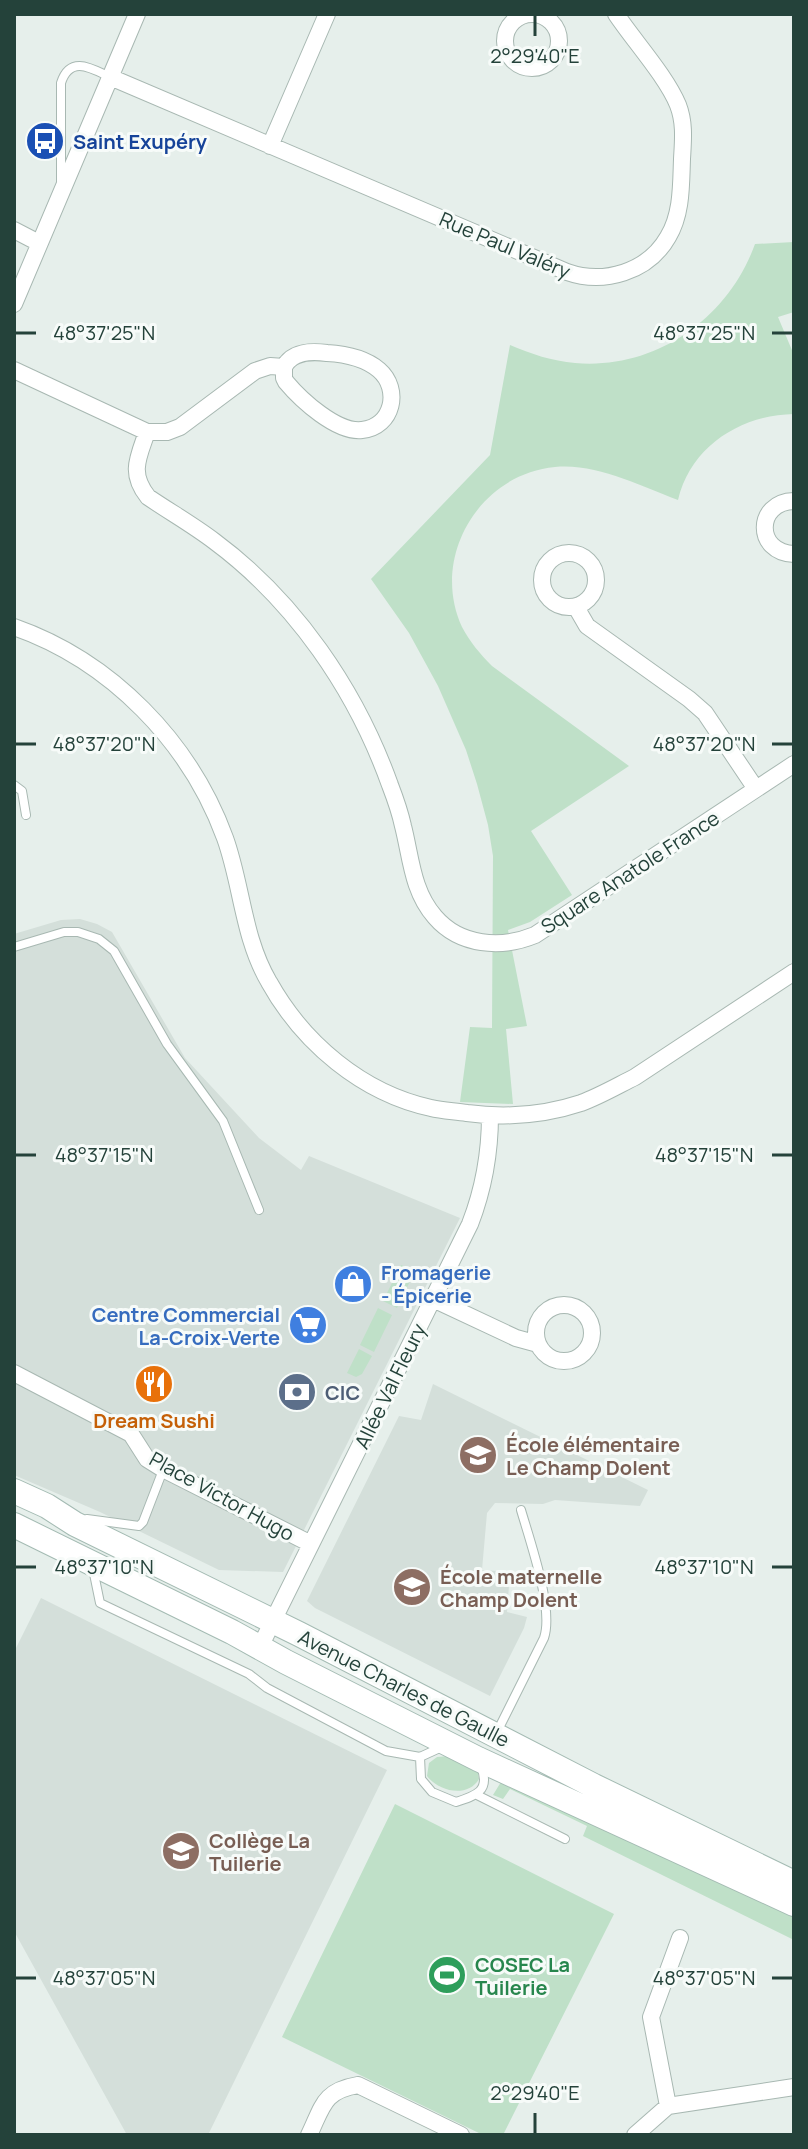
<svg xmlns="http://www.w3.org/2000/svg" width="808" height="2149" font-family="Manrope,sans-serif">
	<style>
		.built { fill: #d4dfda }
		.green { fill: #bfe0c8 }
		.lines { fill: none; stroke-linecap: round; stroke-linejoin: round }
		.service-casing { stroke: #a8b8b2; stroke-width: 10 }
		.minor-casing { stroke: #a8b8b2; stroke-width: 18 }
		.secondary-casing { stroke: #a4bbb3; stroke-width: 26 }
		.service { stroke: #fff; stroke-width: 8 }
		.minor { stroke: #fff; stroke-width: 16 }
		.secondary { stroke: #fff; stroke-width: 24 }
		.ticks { fill: none; stroke: #24423a; stroke-width: 3 }
		.labels { text-anchor: middle; dominant-baseline: central; stroke-width: 6; stroke-linejoin: round; paint-order: stroke }
		.transit-label { font-size: 20px; font-weight: bold; fill: #164399; stroke: #f7fbf9; text-anchor: start }
		.street-label { font-size: 20px; fill: #24423a; stroke: #f7fbf9 }
		.shop-label { font-size: 20px; font-weight: bold; fill: #366cbe; stroke: #f7fbf9; text-anchor: start }
		.service-label { font-size: 20px; font-weight: bold; fill: #4e5e75; stroke: #f7fbf9; text-anchor: start }
		.food-label { font-size: 20px; font-weight: bold; fill: #c56008; stroke: #f7fbf9 }
		.education-label { font-size: 20px; font-weight: bold; fill: #785e54; stroke: #f7fbf9; text-anchor: start }
		.leisure-label { font-size: 20px; font-weight: bold; fill: #27864d; stroke: #f7fbf9; text-anchor: start }
		.ticks-label { font-size: 20px; text-anchor: middle; fill: #24423a; stroke: #f7fbf9; stroke-width: 6; stroke-linejoin: round; paint-order: stroke }
	</style>
	<rect width="100%" height="100%" fill="#e6efeb"/>
	<path class="built" d="M 80,919 L 97,924 L 112,932 L 185,1058 L 259,1138 L 301,1170 L 309,1156 L 460,1218 L 283,1572 L 219,1570 L 100,1512 L 14,1475 L 14,934 L 61,920 Z
		M 433,1384 L 648,1490 L 640,1506 L 555,1500 L 543,1504 L 495,1503 L 487,1513 L 482,1570 L 510,1572 L 507,1612 L 527,1617 L 524,1628 L 490,1696 L 315,1608 L 307,1601 L 399,1416 L 421,1420 Z
		M 41,1598 L 387,1770 L 208,2135 L 127,2135 L 14,1931 L 14,1652 Z"/>
	<path class="green" d="M 794,242 L 794,312 L 778,317 L 794,355 L 794,414 C 741,415 691,446 678,500 C 640,486 597,463 555,467 C 479,474 430,558 462,627 C 470,642 480,654 492,666 L 629,766 L 531,831 L 572,895 L 530,922 L 508,930 L 527,1026 L 506,1029 L 513,1104 L 460,1102 L 470,1027 L 492,1028 L 493,856 L 488,825 L 477,784 L 466,750 L 438,686 L 409,633 L 371,579 L 490,455 L 510,345 C 531,354 552,361 575,363 C 655,370 728,319 755,244 Z
		M 401,1265 L 415,1271 L 397,1308 L 383,1301 Z
		M 378,1308 L 392,1315 L 374,1352 L 360,1345 Z
		M 359,1349 L 372,1356 L 362,1374 L 356,1377 L 347,1373 Z
		M 449,1756 L 478,1772 L 479,1779 C 468,1798 439,1792 427,1776 L 429,1763 L 437,1757 Z
		M 504,1777 L 794,1909 L 794,1940 L 583,1836 L 587,1826 L 510,1789 L 503,1799 L 493,1795 Z
		M 395,1804 L 614,1914 L 503,2135 L 483,2135 L 282,2037 Z"/>
	<g class="lines">
		<g class="service-casing">
			<path id="service" d="M 61,181 L 61,83 C 70,55 91,68 110,77
				M 14,785 L 22,791 L 26,815
				M 14,947 L 64,932 L 78,932 L 99,939 L 114,951 L 167,1044 L 223,1121 L 259,1210
				M 87,1519 L 139,1526 L 143,1522 L 163,1470
				M 93,1569 L 100,1603 L 249,1674 L 267,1688 L 386,1751 L 420,1757 L 444,1746
				M 496,1734 L 544,1638 C 554,1609 530,1541 521,1510
				M 420,1757 L 421,1779 L 432,1792 L 456,1802 C 475,1796 491,1791 481,1767
				M 477,1795 L 565,1839"/>
		</g>
		<g class="minor-casing">
			<path id="minor" d="M505 41a27 27 0 1 1 54 0a27 27 0 1 1-54 0Z
				M 110,77 L 567,272 C 604,285 648,272 668,237 C 682,214 681,185 682,159 C 683,141 685,123 678,105 C 666,76 634,41 616,14
				M 270,146 L 327,14
				M 14,230 L 39,243
				M 14,304 L 137,14
				M 14,370 L 147,432 C 138,458 129,473 148,497 C 170,512 193,525 214,541 C 295,601 356,690 390,785 C 395,798 400,812 403,826 C 411,857 412,891 435,917 C 460,946 501,949 535,935 L 794,764
				M 147,432 L 167,432 L 180,427 L 255,371 L 270,366 L 284,367 L 284,378 L 286,382 C 301,400 337,433 362,430 C 393,427 401,389 379,370 C 365,358 345,354 327,353 C 311,351 292,351 284,367
				M 794,501 C 755,502 755,553 794,554
				M542 580a27 27 0 1 1 54 0a27 27 0 1 1-54 0Z
				M 576,607 L 587,626 L 689,699 L 705,713 L 756,789
				M 14,627 C 111,661 190,742 225,838 C 242,885 243,938 269,982 C 303,1043 362,1093 431,1108 C 443,1111 455,1111 467,1113 C 505,1118 545,1115 581,1103 C 600,1096 617,1086 635,1077 L 794,972
				M 433,1299 L 516,1338 L 538,1344
				M536 1333a28 28 0 1 1 56 0a28 28 0 1 1-56 0Z
				M 14,1373 L 131,1434 L 147,1459 L 163,1469 L 311,1544
				M 260,1647 L 470,1224 C 484,1188 490,1154 490,1115
				M 668,2106 L 651,2017 L 680,1938
				M 309,2135 C 323,2106 323,2091 358,2085 L 461,2135
				M 635,2135 L 668,2106 L 794,2087"/>
		</g>
		<g class="secondary-casing">
			<path id="secondary" d="M 14,1491 L 47,1506 L 75,1524 L 299,1634 L 594,1786 L 794,1883
				M 14,1525 L 232,1632 L 286,1662 L 478,1759 L 794,1904"/>
		</g>
		<use href="#service" class="service"/>
		<use href="#minor" class="minor"/>
		<use href="#secondary" class="secondary"/>
	</g>
	<path class="ticks" d="M 535,16 L 535,36M 16,333 L 36,333M 772,333 L 792,333M 16,744 L 36,744M 772,744 L 792,744M 16,1155 L 36,1155M 772,1155 L 792,1155M 16,1567 L 36,1567M 772,1567 L 792,1567M 16,1978 L 36,1978M 772,1978 L 792,1978M 535,2113 L 535,2133"/>
	<defs>
		<g id="bus-disc" transform="scale(2)"><circle r="9.5" fill="#1a4fb4" stroke="#f7fbf9"/><path d="M-5-6H5V4H4V6H2V4H-2V6H-4V4H-5ZM-3.5-4V0h7V-4ZM-3.5 1.2v1.5H-2V1.2ZM2 1.2v1.5H3.5V1.2Z" fill="#fff"/></g>
		<g id="shop-disc" transform="scale(2)"><circle r="9.5" fill="#3f7fe0" stroke="#f7fbf9"/><path d="M-5-2.5h2.3a2.7 3.5 0 0 1 5.4 0H5L5.5 6h-11ZM-1.5-2.5h3a1.5 2.3 0 0 0-3 0Z" fill="#fff"/></g>
		<g id="supermarket-disc" transform="scale(2)"><circle r="9.5" fill="#3f7fe0" stroke="#f7fbf9"/><path d="M-6-5.5h2.5l.6 2H6L4.5 2H-2.5L-4.4-4H-6ZM-1.5 3.2a1.3 1.3 0 1 0 .1 0ZM3 3.2a1.3 1.3 0 1 0 .1 0Z" fill="#fff"/></g>
		<g id="restaurant-disc" transform="scale(2)"><circle r="9.5" fill="#e8710a" stroke="#f7fbf9"/><path d="M-5-6h1v4h1v-4h1v4h1v-4h1v5L-1.5 .5V6h-2V.5L-5-1ZM5-6V6H3V1.5H1.5Q1.5-4 5-6Z" fill="#fff"/></g>
		<g id="bank-disc" transform="scale(2)"><circle r="9.5" fill="#5c6f8a" stroke="#f7fbf9"/><path d="M-6-4H6V4H-6ZM0-2.3a2.3 2.3 0 1 0 0 4.6a2.3 2.3 0 1 0 0-4.6Z" fill="#fff"/></g>
		<g id="school-disc" transform="scale(2)"><circle r="9.5" fill="#8d6e63" stroke="#f7fbf9"/><path d="M0-5L7-2L0 1L-7-2ZM-4 1L0 2.5L4 1V4Q0 6-4 4Z" fill="#fff"/></g>
		<g id="stadium-disc" transform="scale(2)"><circle r="9.5" fill="#2e9e5b" stroke="#f7fbf9"/><path d="M0-5a6.5 5 0 1 0 0 10a6.5 5 0 1 0 0-10ZM-3.5-1.8h7v3.6h-7Z" fill="#fff"/></g>
	</defs>
	<g fill-rule="evenodd">
		<use href="#bus-disc" x="45" y="141"/>
		<use href="#shop-disc" x="353" y="1284"/>
		<use href="#supermarket-disc" x="308" y="1325"/>
		<use href="#restaurant-disc" x="154" y="1384"/>
		<use href="#bank-disc" x="297" y="1392"/>
		<use href="#school-disc" x="478" y="1455"/>
		<use href="#school-disc" x="412" y="1587"/>
		<use href="#school-disc" x="181" y="1851"/>
		<use href="#stadium-disc" x="447" y="1975"/>
	</g>
	<g class="labels">
		<g class="transit-label">
			<text x="73" y="141">Saint Exupéry</text>
		</g>
		<g class="street-label">
			<text transform="translate(505 245) rotate(23)">Rue Paul Valéry</text>
			<text transform="translate(630 872) rotate(-33)">Square Anatole France</text>
			<text transform="translate(390 1386) rotate(-64)">Allée Val Fleury</text>
			<text transform="translate(222 1496) rotate(29)">Place Victor Hugo</text>
			<text transform="translate(404 1688) rotate(27)">Avenue Charles de Gaulle</text>
		</g>
		<g class="shop-label">
			<text x="381" y="1272">Fromagerie<tspan x="381" dy="23">- Épicerie</tspan></text>
			<text x="280" y="1314" text-anchor="end">Centre Commercial<tspan x="280" dy="23">La-Croix-Verte</tspan></text>
		</g>
		<g class="service-label">
			<text x="325" y="1392">CIC</text>
		</g>
		<g class="food-label">
			<text x="154" y="1420">Dream Sushi</text>
		</g>
		<g class="education-label">
			<text x="506" y="1444">École élémentaire<tspan x="506" dy="23">Le Champ Dolent</tspan></text>
			<text x="440" y="1576">École maternelle<tspan x="440" dy="23">Champ Dolent</tspan></text>
			<text x="209" y="1840">Collège La<tspan x="209" dy="23">Tuilerie</tspan></text>
		</g>
		<g class="leisure-label">
			<text x="475" y="1964">COSEC La<tspan x="475" dy="23">Tuilerie</tspan></text>
		</g>
	</g>
	<g class="ticks-label">
		<text x="535" y="63">2°29'40"E</text>
		<text x="104" y="340">48°37'25"N</text>
		<text x="704" y="340">48°37'25"N</text>
		<text x="104" y="751">48°37'20"N</text>
		<text x="704" y="751">48°37'20"N</text>
		<text x="104" y="1162">48°37'15"N</text>
		<text x="704" y="1162">48°37'15"N</text>
		<text x="104" y="1574">48°37'10"N</text>
		<text x="704" y="1574">48°37'10"N</text>
		<text x="104" y="1985">48°37'05"N</text>
		<text x="704" y="1985">48°37'05"N</text>
		<text x="535" y="2100">2°29'40"E</text>
	</g>
	<rect width="808" height="2149" fill="none" stroke="#24423a" stroke-width="32"/>
</svg>
